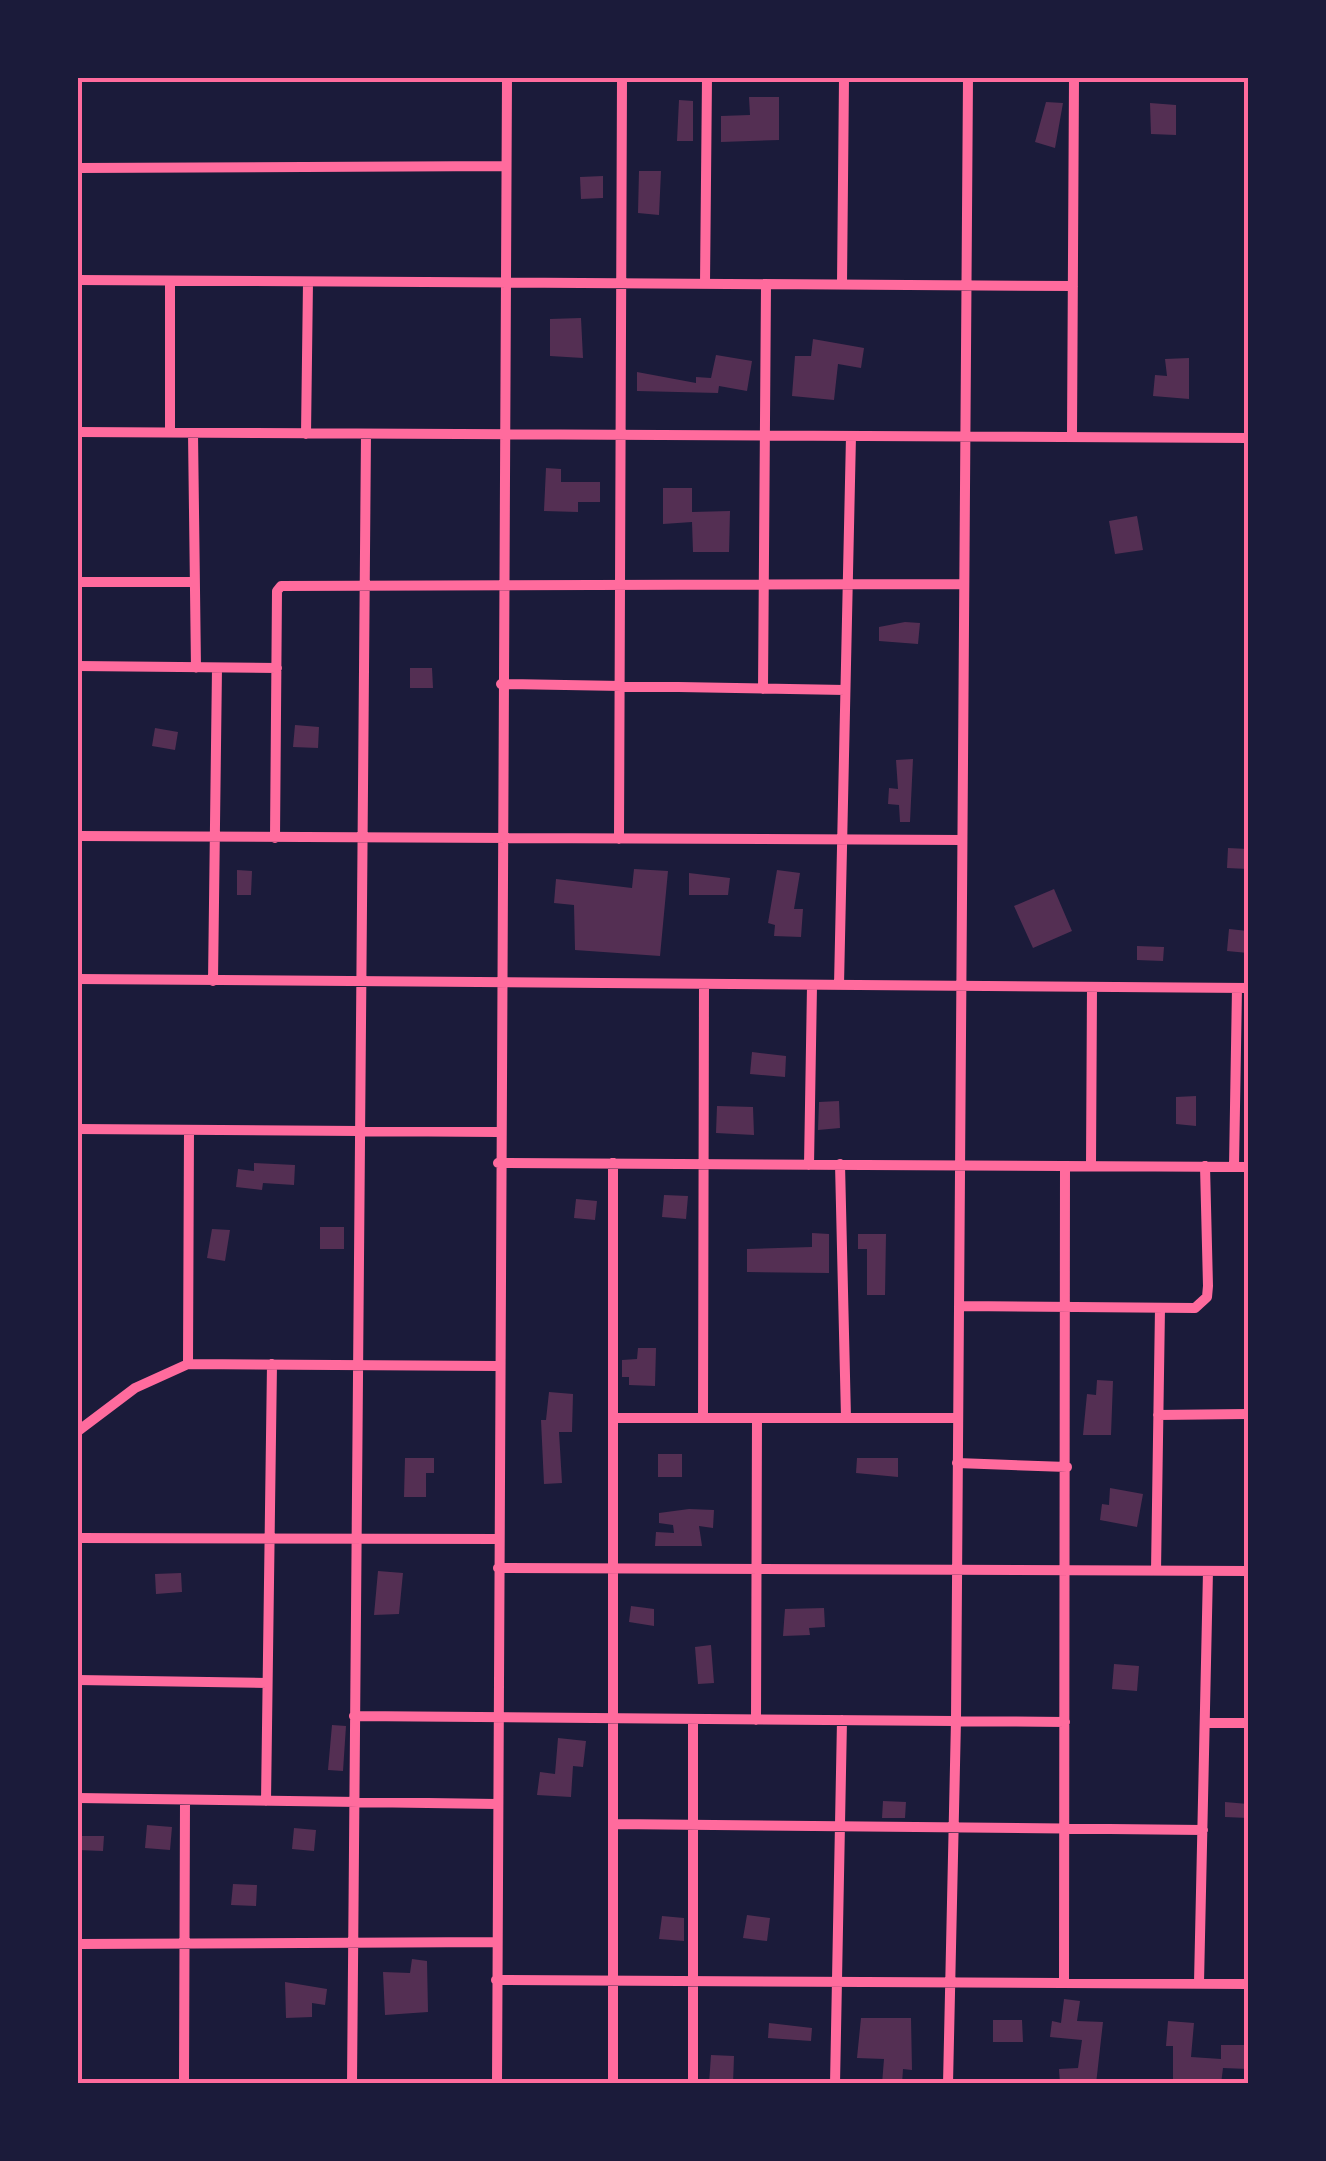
<svg xmlns="http://www.w3.org/2000/svg" width="1326" height="2161" font-family="'Archivo Narrow',sans-serif">
	<style>
		.building { fill: #542f53 }
		.lines { fill: none; stroke-linecap: round; stroke-linejoin: round }
		.minor { stroke: #ff6b9d; stroke-width: 10 }
		.neatline { fill: none; stroke: #ff6b9d; stroke-width: 4 }
	</style>
	<rect width="100%" height="100%" fill="#1b1b3a"/>
	<path class="building" d="M 749,97 L 779,97 L 779,140 L 721,142 L 721,116 L 750,115 Z
		M 679,100 L 693,101 L 693,141 L 677,141 Z
		M 1046,102 L 1063,103 L 1055,148 L 1035,142 Z
		M 1150,103 L 1176,105 L 1176,135 L 1151,134 Z
		M 639,171 L 661,171 L 659,215 L 638,213 Z
		M 603,176 L 603,198 L 581,199 L 580,177 Z
		M 581,318 L 583,358 L 550,356 L 550,319 Z
		M 813,339 L 864,348 L 861,368 L 838,364 L 834,400 L 792,396 L 795,356 L 811,356 Z
		M 716,355 L 752,361 L 747,391 L 719,386 L 718,393 L 637,391 L 637,372 L 696,383 L 696,377 L 711,378 Z
		M 1189,358 L 1189,399 L 1153,396 L 1155,375 L 1167,376 L 1165,359 Z
		M 546,468 L 561,469 L 561,482 L 600,482 L 600,502 L 578,502 L 578,512 L 544,511 Z
		M 663,488 L 692,488 L 692,512 L 730,511 L 729,552 L 693,552 L 692,522 L 663,524 Z
		M 1137,516 L 1143,550 L 1115,554 L 1109,521 Z
		M 905,622 L 920,623 L 918,644 L 879,641 L 879,627 Z
		M 410,668 L 432,668 L 433,688 L 410,688 Z
		M 295,725 L 319,727 L 318,748 L 293,747 Z
		M 155,728 L 178,732 L 175,750 L 152,746 Z
		M 913,759 L 910,822 L 900,822 L 899,805 L 888,804 L 889,788 L 898,789 L 896,760 Z
		M 1228,848 L 1248,849 L 1248,869 L 1227,868 Z
		M 634,869 L 668,871 L 660,956 L 575,950 L 574,905 L 554,903 L 556,879 L 632,888 Z
		M 237,870 L 252,871 L 251,895 L 237,895 Z
		M 777,870 L 800,873 L 794,909 L 803,909 L 801,937 L 774,936 L 775,925 L 768,923 Z
		M 689,873 L 730,878 L 728,895 L 689,895 Z
		M 1054,889 L 1072,931 L 1033,948 L 1014,906 Z
		M 1229,929 L 1248,931 L 1248,953 L 1227,951 Z
		M 1137,946 L 1164,947 L 1163,961 L 1137,960 Z
		M 752,1052 L 786,1056 L 785,1077 L 750,1074 Z
		M 1196,1096 L 1196,1126 L 1176,1124 L 1176,1097 Z
		M 839,1101 L 840,1128 L 818,1130 L 819,1102 Z
		M 717,1106 L 753,1107 L 754,1135 L 716,1133 Z
		M 254,1163 L 295,1165 L 294,1185 L 263,1183 L 262,1190 L 236,1187 L 238,1169 L 254,1171 Z
		M 664,1195 L 688,1196 L 686,1219 L 662,1217 Z
		M 576,1199 L 597,1201 L 595,1220 L 574,1218 Z
		M 320,1227 L 344,1227 L 344,1249 L 320,1249 Z
		M 212,1229 L 230,1230 L 225,1261 L 207,1258 Z
		M 812,1233 L 829,1234 L 829,1273 L 747,1272 L 747,1249 L 812,1247 Z
		M 858,1234 L 886,1234 L 885,1295 L 867,1295 L 867,1249 L 858,1249 Z
		M 638,1348 L 656,1348 L 655,1386 L 629,1385 L 629,1377 L 622,1377 L 622,1360 L 637,1359 Z
		M 1097,1380 L 1113,1381 L 1111,1435 L 1083,1435 L 1087,1394 L 1096,1395 Z
		M 549,1392 L 573,1394 L 572,1432 L 559,1432 L 562,1483 L 544,1484 L 541,1420 L 546,1420 Z
		M 658,1454 L 682,1454 L 682,1477 L 658,1477 Z
		M 405,1458 L 434,1458 L 434,1473 L 426,1473 L 426,1497 L 404,1497 Z
		M 857,1458 L 898,1458 L 898,1477 L 856,1473 Z
		M 1110,1488 L 1143,1494 L 1137,1527 L 1100,1520 L 1102,1504 L 1109,1505 Z
		M 689,1509 L 714,1510 L 713,1528 L 699,1526 L 702,1546 L 655,1546 L 656,1532 L 674,1533 L 673,1525 L 659,1523 L 659,1513 Z
		M 378,1571 L 403,1573 L 399,1614 L 374,1615 Z
		M 181,1573 L 182,1592 L 156,1594 L 155,1574 Z
		M 631,1606 L 654,1609 L 654,1626 L 629,1622 Z
		M 824,1608 L 825,1627 L 809,1628 L 810,1635 L 783,1636 L 785,1609 Z
		M 711,1645 L 714,1683 L 698,1684 L 695,1647 Z
		M 1114,1664 L 1139,1666 L 1137,1691 L 1112,1689 Z
		M 332,1725 L 346,1726 L 343,1771 L 328,1770 Z
		M 558,1738 L 586,1741 L 583,1767 L 573,1766 L 571,1797 L 537,1795 L 540,1772 L 555,1774 Z
		M 883,1801 L 906,1802 L 905,1818 L 882,1818 Z
		M 1225,1802 L 1248,1804 L 1248,1818 L 1225,1817 Z
		M 147,1825 L 172,1827 L 170,1850 L 145,1848 Z
		M 294,1828 L 316,1830 L 314,1851 L 292,1849 Z
		M 78,1836 L 104,1836 L 103,1851 L 78,1850 Z
		M 233,1884 L 257,1885 L 256,1906 L 231,1905 Z
		M 747,1915 L 770,1918 L 767,1941 L 743,1938 Z
		M 662,1916 L 684,1918 L 684,1941 L 659,1939 Z
		M 412,1959 L 427,1961 L 428,2012 L 385,2015 L 383,1972 L 410,1973 Z
		M 285,1982 L 327,1989 L 325,2005 L 312,2003 L 312,2017 L 286,2018 Z
		M 1064,1999 L 1080,2001 L 1077,2021 L 1103,2022 L 1096,2084 L 1060,2084 L 1059,2069 L 1078,2068 L 1082,2040 L 1050,2037 L 1052,2021 L 1061,2023 Z
		M 861,2018 L 911,2018 L 912,2070 L 903,2069 L 902,2084 L 882,2084 L 884,2059 L 857,2058 Z
		M 993,2020 L 1022,2020 L 1023,2042 L 993,2042 Z
		M 1168,2021 L 1194,2023 L 1191,2057 L 1221,2059 L 1221,2045 L 1248,2045 L 1248,2069 L 1223,2068 L 1221,2084 L 1173,2084 L 1173,2046 L 1166,2046 Z
		M 769,2023 L 812,2028 L 811,2041 L 768,2038 Z
		M 711,2055 L 734,2056 L 733,2084 L 709,2084 Z"/>
	<g class="lines">
		<path class="minor" d="M 78,168 L 506,166
			M 78,280 L 1073,286
			M 705,283 L 707,78
			M 842,284 L 844,78
			M 78,432 L 1248,438
			M 170,433 L 170,282
			M 193,433 L 196,668
			M 306,434 L 308,282
			M 1072,435 L 1074,78
			M 78,582 L 194,582
			M 78,666 L 277,668
			M 501,684 L 845,690
			M 763,689 L 766,285
			M 78,836 L 962,840
			M 275,838 L 277,591 L 281,586 L 964,584
			M 619,839 L 622,78
			M 78,979 L 1248,988
			M 213,981 L 217,668
			M 839,985 L 851,436
			M 78,1129 L 498,1132
			M 498,1163 L 1248,1167
			M 840,1164 L 846,1418
			M 809,1165 L 812,986
			M 1091,1166 L 1092,987
			M 1234,1167 L 1237,988
			M 959,1306 L 1195,1308 L 1207,1297 L 1208,1286 L 1205,1166
			M 188,1364 L 189,1130
			M 1158,1415 L 1248,1414
			M 613,1418 L 957,1418
			M 703,1418 L 704,984
			M 78,1431 L 135,1388 L 188,1364 L 498,1366
			M 957,1463 L 1067,1467
			M 78,1538 L 498,1539
			M 498,1568 L 1248,1571
			M 1156,1571 L 1160,1308
			M 78,1680 L 267,1683
			M 354,1716 L 1065,1722
			M 756,1720 L 757,1418
			M 1206,1723 L 1248,1723
			M 78,1798 L 497,1804
			M 266,1801 L 272,1364
			M 613,1824 L 1203,1830
			M 78,1944 L 497,1942
			M 496,1980 L 1248,1984
			M 1064,1983 L 1065,1166
			M 1199,1983 L 1208,1571
			M 184,2084 L 185,1800
			M 352,2084 L 366,434
			M 497,2084 L 507,78
			M 613,2084 L 613,1163
			M 693,2084 L 693,1720
			M 835,2084 L 842,1720
			M 948,2084 L 956,1720 L 968,78"/>
	</g>
	<rect width="1326" height="2161" fill="none" stroke="#1b1b3a" stroke-width="160"/>
	<rect x="80" y="80" width="1166" height="2001" class="neatline"/>
</svg>
